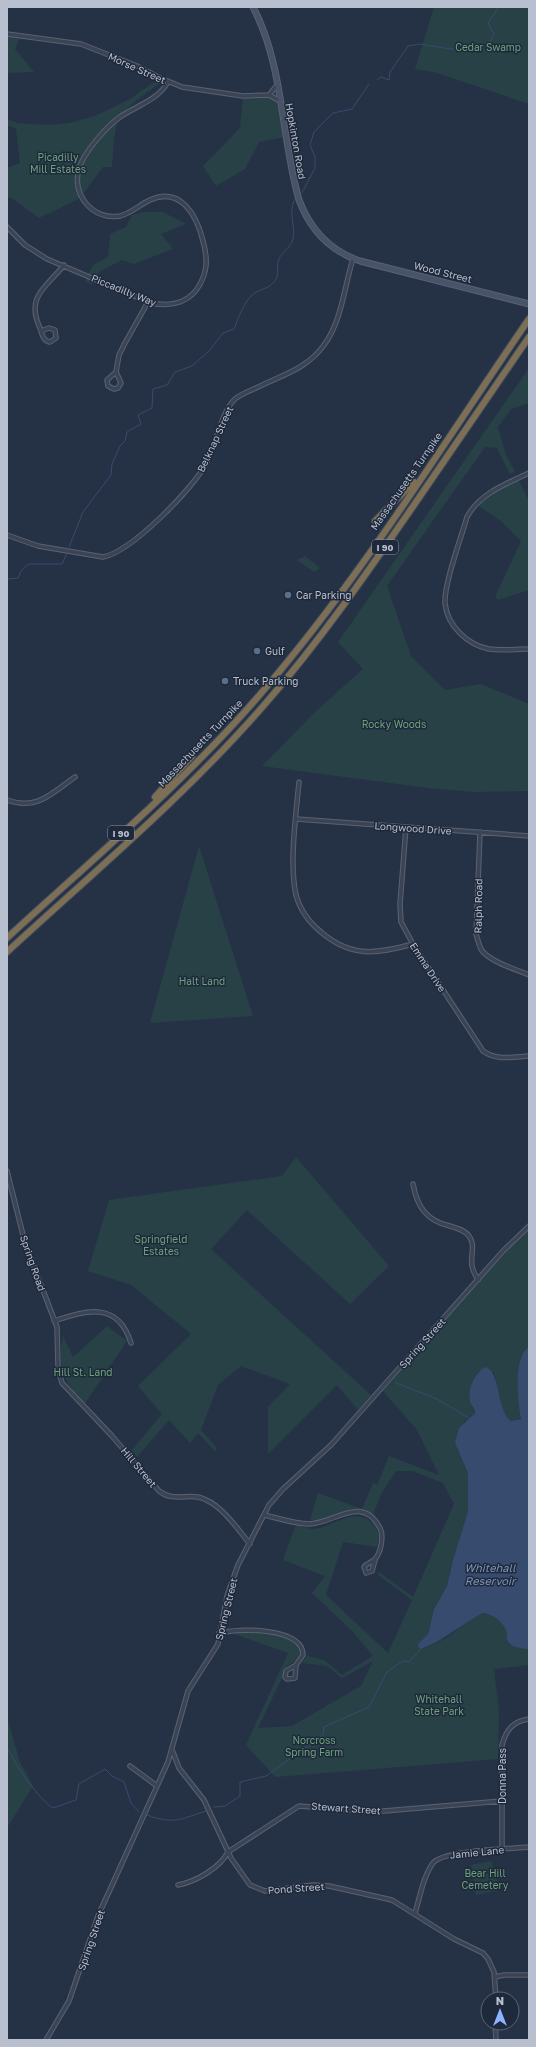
<svg xmlns="http://www.w3.org/2000/svg" width="536" height="2047" font-family="'Golos Text',sans-serif">
	<style>
		.green { fill: #274147 }
		.water { fill: #374b6e }
		.lines { fill: none; stroke-linecap: round; stroke-linejoin: round }
		.stream { stroke: #374b6e; stroke-width: 1 }
		.street-casing { stroke: #596272; stroke-width: 5.5 }
		.secondary-casing { stroke: #596272; stroke-width: 7 }
		.highway-casing { stroke: #424c5c; stroke-width: 8 }
		.street { stroke: #3a4455; stroke-width: 3.5 }
		.secondary { stroke: #485268; stroke-width: 5 }
		.highway { stroke: #7c6f56; stroke-width: 6 }
		.service-dot { fill: #5c6f8a; stroke: #1e293b; stroke-width: 1.5 }
		.labels { text-anchor: middle; dominant-baseline: central; stroke-width: 3; stroke-linejoin: round; paint-order: stroke }
		.shield { fill: #1e293b; stroke: #8a92a2; stroke-width: 1 }
		.shield-label { font-size: 9px; font-weight: bold; fill: #b8bfce }
		.park-label { font-size: 10px; fill: #6da17b; stroke: #1e293b }
		.street-label { font-size: 10px; fill: #b8bfce; stroke: #1e293b }
		.poi-label { font-size: 10px; fill: #b8bfce; stroke: #1e293b; text-anchor: start }
		.water-label { font-size: 11px; font-style: italic; fill: #7c93b8; stroke: #1e293b }
	</style>
	<rect width="100%" height="100%" fill="#253246"/>
	<path class="green" d="M 434,7 L 529,7 L 529,104 L 434,72 L 415,69 Z
		M 7,34 L 21,35 L 15,49 L 34,72 L 7,73 Z
		M 160,78 L 165,80 C 146,94 119,107 115,133 C 113,144 113,156 112,167 L 103,167 L 79,199 L 39,218 L 10,197 L 7,199 L 7,168 L 20,163 L 16,129 L 7,125 L 7,119 L 17,123 L 48,125 L 69,123 L 95,116 L 130,99 Z
		M 269,95 L 280,102 L 286,137 L 259,142 L 245,169 L 216,186 L 203,166 L 240,128 L 243,96 Z
		M 144,212 L 163,212 L 186,224 L 161,234 L 173,249 L 134,264 L 122,260 L 99,272 L 92,285 L 85,281 L 93,265 L 108,257 L 110,234 L 126,227 L 132,215 Z
		M 529,368 L 529,403 L 511,409 L 498,427 L 506,455 L 515,472 L 510,474 L 497,448 L 485,447 L 387,586 L 411,656 L 445,690 L 481,684 L 529,704 L 529,791 L 473,792 L 428,788 L 262,766 L 314,713 L 363,669 L 338,642 Z
		M 518,479 L 529,501 L 529,590 L 498,600 L 495,597 L 521,541 L 501,521 L 476,504 L 482,498 Z
		M 305,556 L 320,568 L 314,572 L 297,560 Z
		M 199,846 L 253,1016 L 150,1023 Z
		M 296,1157 L 389,1266 L 350,1304 L 247,1210 L 211,1249 L 371,1395 L 358,1410 L 337,1385 L 268,1454 L 268,1407 L 290,1384 L 241,1366 L 218,1385 L 201,1430 L 217,1448 L 215,1451 L 198,1433 L 190,1443 L 169,1420 L 136,1458 L 131,1451 L 162,1414 L 138,1386 L 191,1334 L 131,1285 L 88,1271 L 109,1200 L 282,1176 Z
		M 529,1226 L 529,1345 L 521,1357 L 520,1365 L 521,1418 L 511,1421 C 499,1412 496,1387 494,1373 L 477,1375 L 471,1391 L 471,1404 L 475,1413 L 464,1422 L 457,1449 L 467,1466 L 468,1473 L 468,1511 L 453,1560 L 447,1586 L 434,1609 L 428,1634 L 419,1643 L 421,1649 C 431,1646 444,1640 453,1633 C 462,1626 475,1613 488,1613 L 501,1622 L 506,1630 L 507,1641 L 509,1644 L 529,1649 L 529,1665 L 494,1669 L 499,1712 L 498,1759 L 275,1777 L 246,1745 L 288,1653 L 226,1631 L 231,1629 C 242,1631 309,1634 300,1655 C 297,1662 288,1664 284,1669 L 283,1676 L 258,1728 L 292,1726 L 361,1686 L 373,1661 L 342,1678 L 327,1666 L 302,1663 L 307,1656 L 324,1660 L 342,1675 L 373,1656 L 353,1632 L 312,1593 L 325,1576 L 283,1560 L 296,1524 C 302,1526 308,1529 314,1529 C 334,1527 356,1505 373,1524 C 380,1531 379,1538 377,1547 L 343,1542 L 326,1595 L 388,1653 L 412,1600 L 378,1575 L 379,1572 L 413,1597 L 454,1504 L 443,1483 L 413,1471 L 396,1471 L 381,1494 L 373,1515 C 343,1500 332,1526 310,1520 L 318,1493 L 362,1509 L 373,1483 L 377,1485 L 389,1456 L 439,1475 L 417,1430 L 383,1391 L 495,1261 Z
		M 107,1326 L 127,1341 L 84,1405 C 65,1385 56,1363 63,1336 L 73,1357 Z
		M 7,1717 L 20,1762 L 33,1786 L 7,1828 Z
		M 491,1861 L 500,1890 L 476,1895 L 471,1865 Z"/>
	<path class="water" d="M 529,1345 L 529,1649 C 523,1649 511,1647 508,1642 C 506,1639 507,1634 506,1630 C 502,1621 492,1614 483,1613 C 462,1623 444,1641 421,1649 L 418,1647 L 419,1643 L 428,1634 L 434,1609 L 447,1586 L 453,1560 L 468,1511 L 468,1473 L 455,1443 L 459,1428 L 475,1413 C 475,1409 473,1408 471,1404 C 466,1391 474,1374 485,1367 C 501,1371 496,1410 511,1421 L 521,1419 C 518,1403 515,1370 522,1356 C 523,1352 527,1349 529,1345 Z"/>
	<g class="lines">
		<path class="stream" d="M 377,80 L 381,77 L 389,80 L 390,72 L 408,46 L 420,44 L 457,50 L 488,46 L 494,34 L 488,23 L 499,7
			M 302,193 L 315,168 L 315,157 L 310,145 L 314,132 L 333,113 L 352,109 L 369,84
			M 69,547 L 83,512 L 111,475 L 112,464 L 120,446 L 125,441 L 127,432 L 141,424 L 138,415 L 152,408 L 153,389 L 167,385 L 175,372 L 192,366 L 209,351 L 223,333 L 234,329 C 238,318 244,302 253,294 C 261,288 272,289 277,277 C 279,272 276,264 279,259 C 282,252 291,247 293,239 C 296,226 288,214 294,201
			M 7,579 L 18,578 L 21,571 L 29,564 L 62,564 L 67,553
			M 396,1383 L 437,1399 L 469,1418
			M 7,1747 C 14,1763 39,1800 53,1808 L 76,1800 L 79,1784 L 105,1769 L 112,1776 L 124,1782 L 131,1803 L 139,1812
			M 214,1807 L 225,1806 L 240,1796 L 240,1782 L 266,1776 L 323,1735 L 324,1727 L 369,1707 L 387,1672 L 403,1661 L 409,1662 L 421,1649
			M 147,1815 C 174,1825 181,1819 206,1811"/>
		<g class="street-casing">
			<path id="street" d="M 7,34 L 81,44 L 137,66 L 158,77 L 182,87 L 243,96 L 269,95 L 277,85
				M 269,95 L 280,101
				M 7,227 L 25,245 L 47,259 L 148,302 C 165,307 186,305 197,289 C 208,273 208,259 203,241 C 197,216 181,186 150,200 C 139,205 132,213 120,216 C 93,221 71,194 79,169 C 83,153 107,126 120,117 C 136,106 158,100 168,82
				M 41,331 L 49,328 L 55,330 L 56,338 L 50,342 C 43,341 42,334 40,328 C 25,296 47,287 64,265
				M 116,372 L 121,383 L 118,388 L 114,389 L 108,386 L 107,380 L 116,372 L 119,355 L 125,343 L 148,302
				M 529,473 C 506,484 480,493 467,517 C 461,538 444,584 445,603 C 447,626 468,645 489,649 C 502,651 516,649 529,649
				M 7,535 L 38,546 L 103,557 C 131,552 194,488 207,462 C 216,445 221,412 235,399 C 241,394 249,391 256,388 C 282,375 307,369 324,345 C 342,321 344,287 353,259
				M 299,782 C 296,815 289,863 296,895 C 300,910 310,923 321,932 C 351,958 377,954 413,944
				M 7,800 C 37,811 52,793 75,777
				M 296,819 L 529,836
				M 406,827 L 400,904 L 401,922 L 413,944 L 483,1051 C 497,1061 513,1057 529,1056
				M 480,832 L 476,934 C 478,940 479,947 483,952 C 494,963 515,969 529,975
				M 7,1171 L 25,1243 L 57,1327 L 58,1367 L 62,1383 L 112,1436 L 159,1491 C 172,1501 183,1495 198,1497 C 220,1502 236,1527 250,1544
				M 413,1184 C 417,1207 427,1221 450,1226 C 457,1228 465,1230 469,1236 C 476,1245 470,1256 472,1266 C 473,1271 475,1275 478,1280
				M 54,1321 C 87,1310 118,1301 131,1343
				M 264,1515 C 278,1518 295,1524 309,1524 C 335,1523 362,1494 380,1528 C 384,1536 381,1554 374,1560 C 371,1563 367,1563 364,1567 L 366,1573 L 372,1571 L 375,1560
				M 219,1633 C 238,1628 303,1627 303,1655 L 296,1665 L 286,1671 L 285,1677 L 287,1679 L 295,1678 L 296,1665
				M 173,1752 L 179,1768 L 204,1800 L 231,1858 L 250,1885 L 265,1891 L 313,1885 L 329,1886 L 392,1900 L 454,1939 L 483,1953 L 488,1959 L 494,1972 L 496,1999
				M 130,1766 L 157,1786
				M 502,1849 L 502,1745 C 506,1730 513,1721 529,1719
				M 178,1885 C 195,1882 220,1868 228,1852 L 299,1806 L 363,1811 L 384,1811 L 502,1801
				M 415,1913 C 420,1897 423,1877 433,1863 C 443,1850 510,1849 529,1847
				M 495,1977 L 504,1975 L 529,1975
				M 495,2023 L 496,2040
				M 46,2040 L 69,2001 L 98,1916 L 168,1762 L 188,1691 L 218,1644 L 227,1596 L 238,1565 L 269,1505 L 283,1489 L 331,1445 L 503,1251 L 529,1226"/>
		</g>
		<g class="secondary-casing">
			<path id="secondary" d="M 253,7 C 284,66 281,137 299,200 C 310,229 330,251 360,261 L 529,304"/>
		</g>
		<g class="highway-casing">
			<path id="highway" d="M 375,521 L 414,482
				M 155,797 L 192,756
				M 7,938 C 94,858 186,781 263,691 C 362,576 443,444 529,319
				M 7,952 C 95,871 187,794 265,704 C 320,641 367,573 414,505 C 452,449 491,393 529,337"/>
		</g>
		<use href="#street" class="street"/>
		<use href="#secondary" class="secondary"/>
		<use href="#highway" class="highway"/>
	</g>
	<g class="service-dot">
		<circle cx="288" cy="595" r="4"/>
		<circle cx="257" cy="651" r="4"/>
		<circle cx="225" cy="681" r="4"/>
	</g>
	<g class="labels">
		<g class="shield">
			<rect x="372" y="540" width="26" height="14" rx="3"/>
			<rect x="108" y="826" width="26" height="14" rx="3"/>
		</g>
		<g class="shield-label">
			<text x="385" y="547">I 90</text>
			<text x="121" y="833">I 90</text>
		</g>
		<g class="park-label">
			<text x="488" y="47">Cedar Swamp</text>
			<text x="58" y="157">Picadilly<tspan x="58" dy="12">Mill Estates</tspan></text>
			<text x="394" y="724">Rocky Woods</text>
			<text x="202" y="981">Halt Land</text>
			<text x="161" y="1239">Springfield<tspan x="161" dy="12">Estates</tspan></text>
			<text x="83" y="1372">Hill St. Land</text>
			<text x="439" y="1699">Whitehall<tspan x="439" dy="12">State Park</tspan></text>
			<text x="314" y="1740">Norcross<tspan x="314" dy="12">Spring Farm</tspan></text>
			<text x="485" y="1873">Bear Hill<tspan x="485" dy="12">Cemetery</tspan></text>
		</g>
		<g class="street-label">
			<text transform="translate(137 68) rotate(24)">Morse Street</text>
			<text transform="translate(296 141) rotate(80)">Hopkinton Road</text>
			<text transform="translate(443 272) rotate(14)">Wood Street</text>
			<text transform="translate(124 290) rotate(22)">Piccadilly Way</text>
			<text transform="translate(215 439) rotate(-65)">Belknap Street</text>
			<text transform="translate(406 481) rotate(-55)">Massachusetts Turnpike</text>
			<text transform="translate(200 743) rotate(-46)">Massachusetts Turnpike</text>
			<text transform="translate(413 828) rotate(4)">Longwood Drive</text>
			<text transform="translate(478 906) rotate(-89)">Ralph Road</text>
			<text transform="translate(428 967) rotate(57)">Emma Drive</text>
			<text transform="translate(33 1263) rotate(71)">Spring Road</text>
			<text transform="translate(422 1343) rotate(-48)">Spring Street</text>
			<text transform="translate(139 1467) rotate(50)">Hill Street</text>
			<text transform="translate(226 1609) rotate(-76)">Spring Street</text>
			<text transform="translate(502 1776) rotate(-90)">Donna Pass</text>
			<text transform="translate(346 1808) rotate(4)">Stewart Street</text>
			<text transform="translate(477 1852) rotate(-6)">Jamie Lane</text>
			<text transform="translate(296 1888) rotate(-4)">Pond Street</text>
			<text transform="translate(91 1940) rotate(-71)">Spring Street</text>
		</g>
		<g class="poi-label">
			<text x="296" y="595">Car Parking</text>
			<text x="265" y="651">Gulf</text>
			<text x="233" y="681">Truck Parking</text>
		</g>
		<g class="water-label">
			<text x="490" y="1567">Whitehall<tspan x="490" dy="13">Reservoir</tspan></text>
		</g>
	</g>
	<rect width="536" height="2047" fill="none" stroke="#b8bfce" stroke-width="16"/>
	<g transform="translate(500 2011)"><circle r="19" fill="#1e293b" stroke="#5c6576"/>
	<path d="M0-3L7 15L0 10L-7 15Z" fill="#8cb3ff"/>
	<text y="-6" font-size="11" font-weight="bold" text-anchor="middle" fill="#b8bfce">N</text>
	</g>
</svg>
